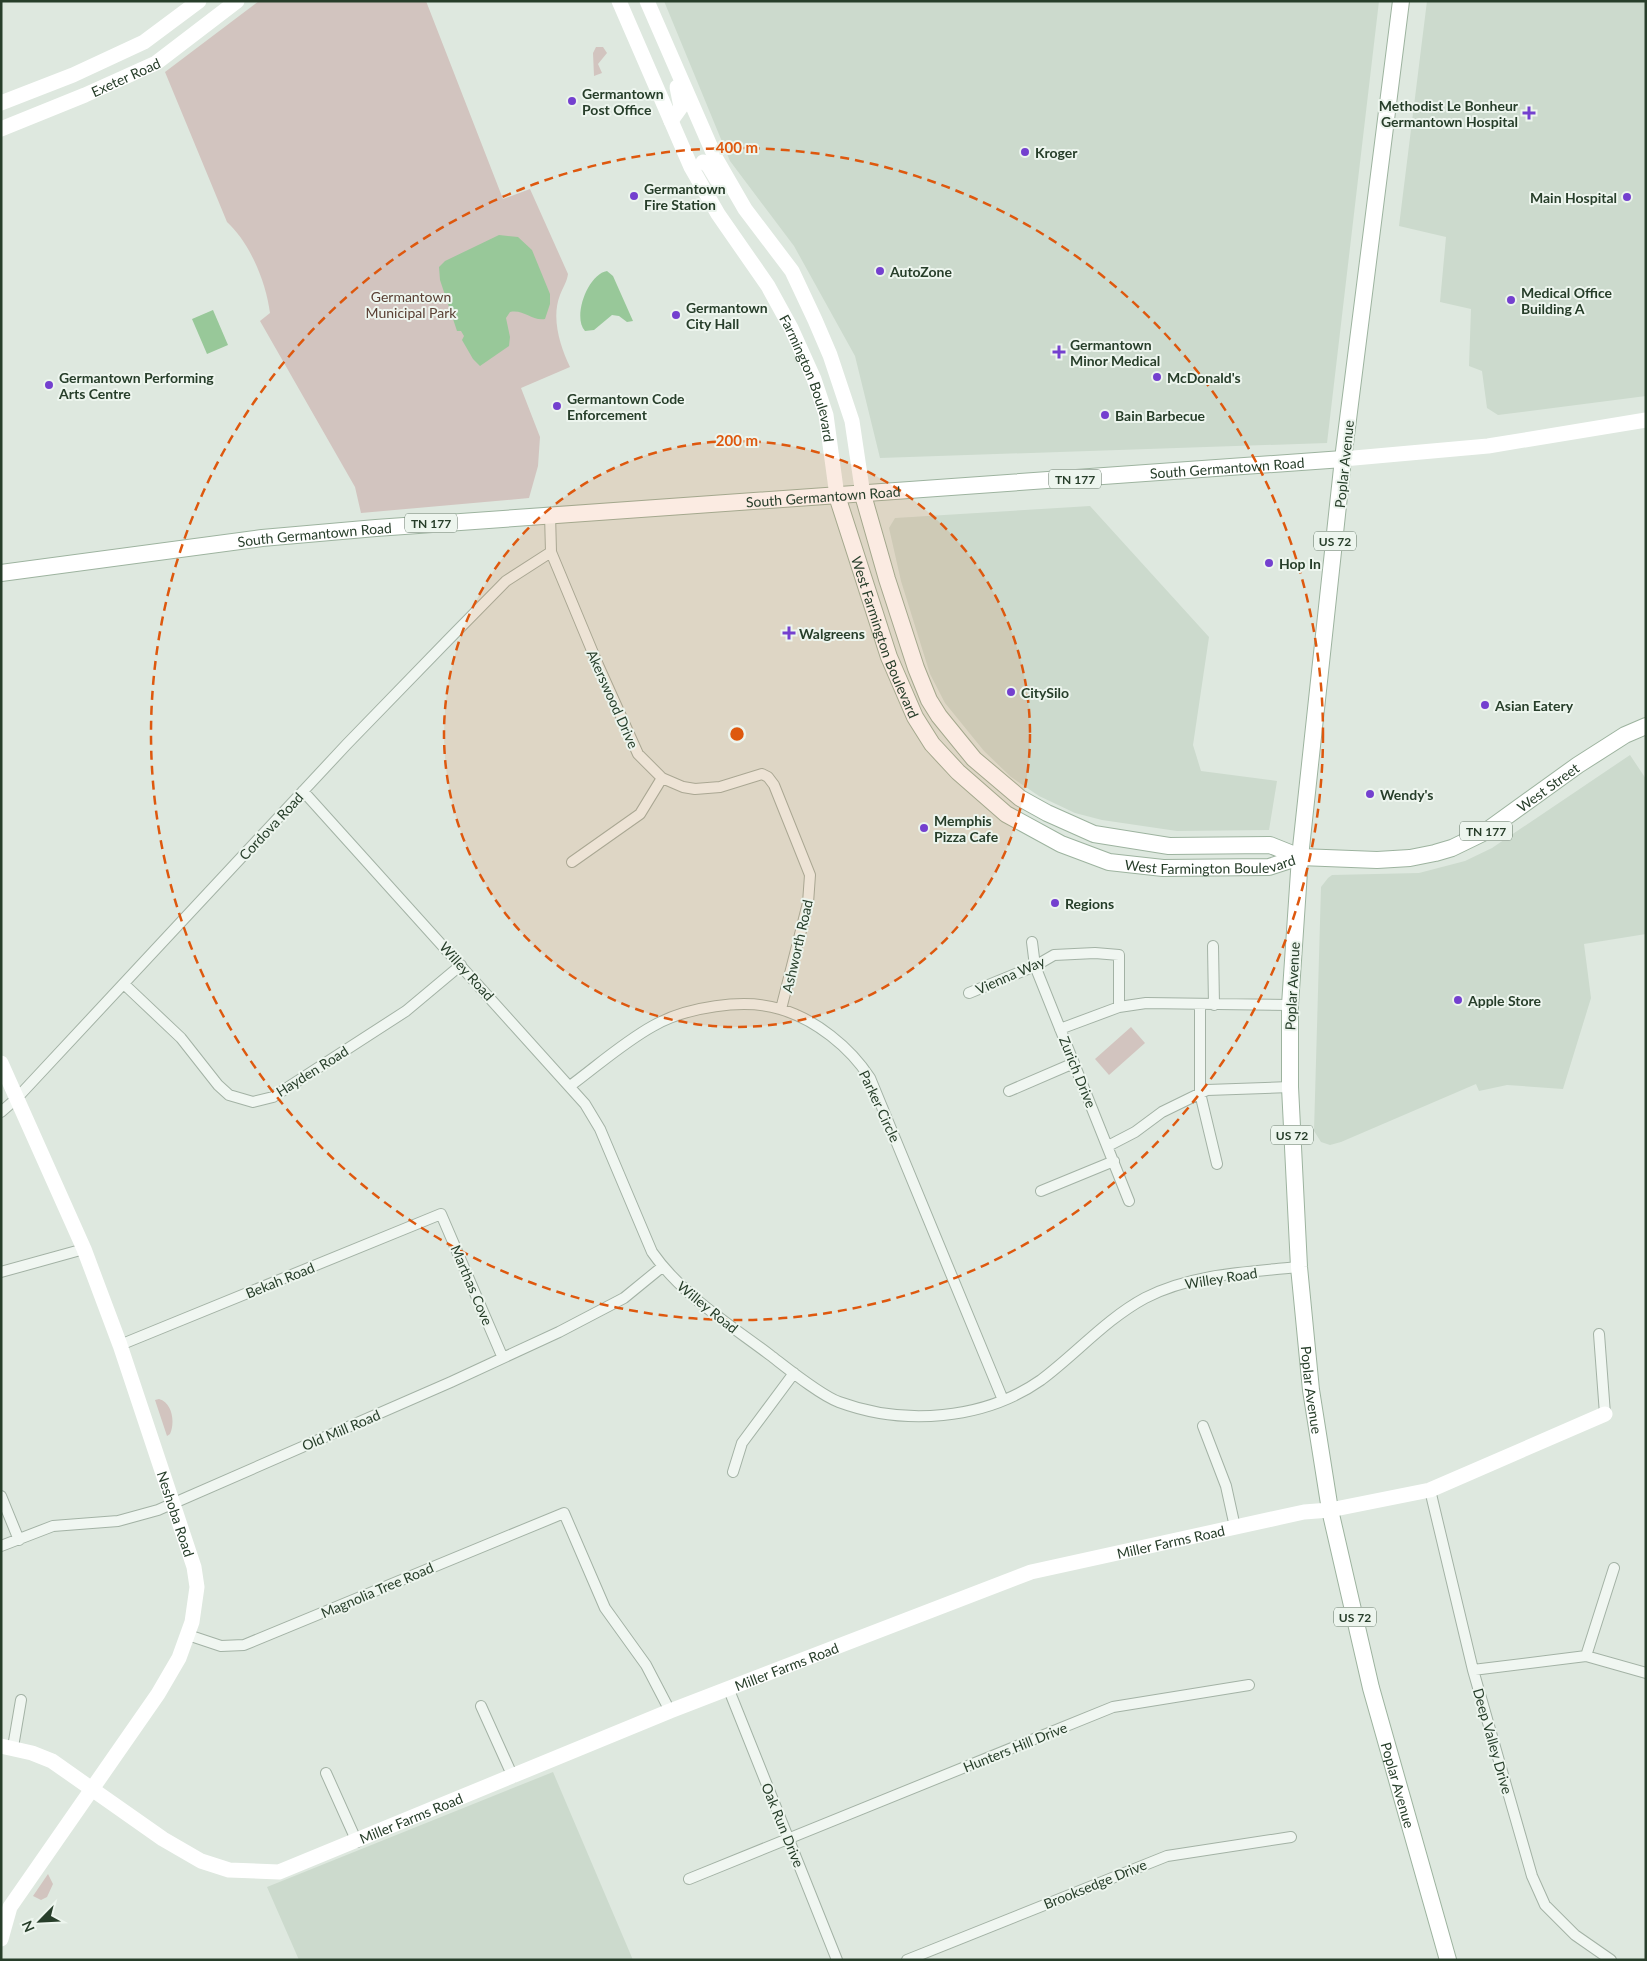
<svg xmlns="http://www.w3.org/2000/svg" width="1647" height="1961" font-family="Lato,sans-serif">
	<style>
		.built { fill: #ccdacd }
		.green { fill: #d2c4bf }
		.water { fill: #98c899 }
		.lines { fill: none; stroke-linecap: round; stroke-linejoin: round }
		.street-casing { stroke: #a3b2a5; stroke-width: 12 }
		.primary-casing { stroke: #9db39f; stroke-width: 18 }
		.street { stroke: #f0f6f1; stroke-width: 10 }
		.secondary { stroke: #fff; stroke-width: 15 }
		.primary { stroke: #fff; stroke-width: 16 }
		.ring { fill: none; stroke: #de580e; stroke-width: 2.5; stroke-dasharray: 9 6 }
		.poi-dot { fill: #7440cf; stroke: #edf5ee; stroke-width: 2 }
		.labels { text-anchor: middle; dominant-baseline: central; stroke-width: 4; stroke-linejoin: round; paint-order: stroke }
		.shield { fill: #edf5ee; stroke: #627565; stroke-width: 1 }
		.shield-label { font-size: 12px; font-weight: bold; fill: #273e2a }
		.street-label { font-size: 14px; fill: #273e2a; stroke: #edf5ee }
		.poi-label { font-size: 14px; font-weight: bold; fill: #273e2a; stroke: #edf5ee; text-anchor: start }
		.park-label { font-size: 14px; fill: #5a4034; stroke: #edf5ee }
		.centre { fill: #de580e; stroke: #edf5ee; stroke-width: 2.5 }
		.ring-label { font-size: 15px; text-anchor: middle; font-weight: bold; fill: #de580e; stroke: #edf5ee; stroke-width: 4; stroke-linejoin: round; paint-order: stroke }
	</style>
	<rect width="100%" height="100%" fill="#dee8df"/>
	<path class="built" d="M 664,1 L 1379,1 L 1327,443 L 880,458 L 855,356 L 794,246 L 730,161 Z
		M 1427,1 L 1646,1 L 1646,396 L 1498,415 L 1487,408 L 1482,371 L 1469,366 L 1471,309 L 1440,302 L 1446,237 L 1399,226 Z
		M 1090,506 L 1209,637 L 1193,745 L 1201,771 L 1277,781 L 1269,830 L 1177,831 L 1102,820 L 1075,813 L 1039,796 L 1011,777 L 984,751 L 945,703 L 930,674 L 901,581 L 889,528 L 895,518 Z
		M 1630,755 L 1646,779 L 1646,934 L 1584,944 L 1591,998 L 1563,1089 L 1507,1085 L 1479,1091 L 1476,1084 L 1341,1142 L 1330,1145 L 1321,1142 L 1314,1131 L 1321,887 L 1328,878 L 1332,875 L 1419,873 L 1465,861 L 1492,848 Z
		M 553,1772 L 633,1960 L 299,1960 L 267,1887 Z"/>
	<path class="green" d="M 259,1 L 426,1 L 503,199 L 530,189 L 568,274 C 567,282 563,287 560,295 C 551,318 560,346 570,367 L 521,388 L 540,437 L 538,466 L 529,498 L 361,513 L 355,487 L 260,321 L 270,313 C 266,282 250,243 227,222 L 165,72 Z
		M 596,47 L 603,47 L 607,53 L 598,64 L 602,73 L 594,76 L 593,53 Z
		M 1131,1027 L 1145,1043 L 1109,1075 L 1095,1059 Z
		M 159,1399 C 173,1403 175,1423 170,1434 L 167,1436 L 155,1400 Z
		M 48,1874 L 53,1884 L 47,1897 L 41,1900 L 33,1896 Z"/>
	<path class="water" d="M 499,235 L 518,237 L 532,250 L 550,294 L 550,304 L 545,319 C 531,321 524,309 510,312 L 506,318 L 510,337 L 509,346 L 480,366 L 473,359 L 462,340 L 464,336 L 461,331 L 457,331 L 440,280 L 439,267 L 445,261 Z
		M 607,271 L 613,276 L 633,321 L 627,322 L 619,316 L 612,315 L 594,330 L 585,331 C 572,317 588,274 607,271 Z
		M 213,310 L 228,345 L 207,354 L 192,319 Z"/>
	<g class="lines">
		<g class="street-casing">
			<path id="street" d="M 550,514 L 551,552 L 598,665 L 638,754 L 662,778 L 683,787 L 695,789 L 720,787 L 762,774 L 768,777 L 774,785 L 810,875 L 808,903 L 781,1009
				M 303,791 L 585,1104 L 600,1129 L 652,1252 C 682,1295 729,1324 770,1355 C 787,1368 820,1395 839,1402 C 904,1426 984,1420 1041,1380 C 1076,1354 1106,1319 1145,1298 C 1191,1274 1247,1272 1299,1267
				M 572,862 L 640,814 L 662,778
				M 1032,942 L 1035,966 L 1129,1201
				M 1213,946 L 1214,1005
				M 125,985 L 181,1038 L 218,1085 L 229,1095 L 253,1102 L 273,1097 L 406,1011 L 461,965
				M 969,993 L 1035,966 L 1054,955 L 1095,953 L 1119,955 L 1119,1007
				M 1200,1004 L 1200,1093 L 1217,1164
				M 1060,1029 L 1119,1007 L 1146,1003 L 1290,1005
				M 570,1086 C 597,1066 624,1042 653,1026 C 686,1007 744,998 780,1009 C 815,1019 850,1047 870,1078 L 1003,1400
				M 1009,1091 L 1074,1063
				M 1,1112 L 17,1098 L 347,744 L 448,640 L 506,581 L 551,552
				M 1108,1146 L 1135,1132 L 1162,1112 L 1207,1090 L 1290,1087
				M 1041,1191 L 1114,1161
				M 1,1272 L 84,1249
				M 1599,1334 L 1605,1414
				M 120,1345 L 441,1214 L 502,1356
				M 1203,1426 L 1226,1486 L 1235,1527
				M 733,1472 L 742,1443 L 794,1373
				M 1430,1490 L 1473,1670 L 1532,1876 L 1545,1905 L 1575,1935 L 1611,1960
				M 1,1496 L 19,1540
				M 1,1546 L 53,1526 L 118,1521 L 158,1510 L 451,1382 L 559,1332 L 624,1298 L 662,1267
				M 188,1635 L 221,1646 L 244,1645 L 564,1513 L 605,1608 L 646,1665 L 670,1711
				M 1586,1656 L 1614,1568
				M 1473,1670 L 1586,1656 L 1646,1673
				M 729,1690 L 837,1960
				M 481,1706 L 513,1777
				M 13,1747 L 21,1700
				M 326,1773 L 357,1842
				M 689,1879 L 1113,1707 L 1249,1685
				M 907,1960 L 1167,1856 L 1291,1837"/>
		</g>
		<g class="primary-casing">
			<g id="primary">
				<path id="s5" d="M 1401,1 L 1343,459 L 1300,857 L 1290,1005 L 1290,1087 L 1299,1267 L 1311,1390 L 1330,1510 L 1371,1688 L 1448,1960"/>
				<path id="s6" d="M 863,495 L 887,579 L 916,668 L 929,700 L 939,716 L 974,759 L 1020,798 L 1047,813 L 1094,834 L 1169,846 L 1270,845 L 1300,857 L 1377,860 L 1410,858 L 1435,853 L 1452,848 L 1485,832 L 1578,765 L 1625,735 L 1646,726"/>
				<path id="s7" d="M 837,496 L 889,657 L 915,717 L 932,744 L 958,772 L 1006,814 L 1061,844 L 1109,862 L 1163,868 L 1269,867 L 1300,857"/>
				<path id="s8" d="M 1,573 L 262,538 L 376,528 L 1343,459"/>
			</g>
		</g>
		<use href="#street" class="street"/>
		<g class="secondary">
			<path id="s1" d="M 619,1 L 691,167 L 718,214 L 768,286 L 791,328 L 814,379 L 826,415 L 837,496"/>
			<path d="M 647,1 L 715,157 L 745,209 L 792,271 L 815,320 L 830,355 L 852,421 L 863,495"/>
			<path d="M 1,103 L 73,75 L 144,42 L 199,1"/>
			<path d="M 671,121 L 681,107 L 677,87"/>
			<path id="s2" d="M 1,129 L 85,95 L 156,63 L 237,1"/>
			<path d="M 703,162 L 708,165 L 717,180"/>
			<path d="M 1343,459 L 1488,446 L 1646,420"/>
			<path id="s3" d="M 1,1063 L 84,1249 L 120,1345 L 194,1567 L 197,1587 L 192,1622 L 179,1658 L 158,1694 L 10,1907 L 1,1939"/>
			<path id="s4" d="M 1,1746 L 32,1753 L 52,1761 L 163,1839 L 201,1861 L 229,1870 L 279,1872 L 670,1711 L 1031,1572 L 1304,1512 L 1330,1510 L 1430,1490 L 1605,1414"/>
		</g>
		<use href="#primary" class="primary"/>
	</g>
	<circle cx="737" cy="734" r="293" fill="#de580e" fill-opacity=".12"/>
	<g class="ring">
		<circle cx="737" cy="734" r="293"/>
		<circle cx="737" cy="734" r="586"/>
	</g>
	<g class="poi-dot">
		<circle cx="572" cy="101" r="5"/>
		<path d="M1526.5 105.5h5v5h5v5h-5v5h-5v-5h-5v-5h5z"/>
		<circle cx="1025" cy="152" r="5"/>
		<circle cx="634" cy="196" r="5"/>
		<circle cx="1627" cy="197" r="5"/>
		<circle cx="880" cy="271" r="5"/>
		<circle cx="1511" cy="300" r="5"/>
		<circle cx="676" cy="315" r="5"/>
		<path d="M1056.5 344.5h5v5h5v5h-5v5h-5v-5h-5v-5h5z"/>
		<circle cx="1157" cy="377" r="5"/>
		<circle cx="49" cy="385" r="5"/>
		<circle cx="557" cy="406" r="5"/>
		<circle cx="1105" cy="415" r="5"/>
		<circle cx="1269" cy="563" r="5"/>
		<path d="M786.5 625.5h5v5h5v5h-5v5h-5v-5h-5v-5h5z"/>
		<circle cx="1011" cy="692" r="5"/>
		<circle cx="1485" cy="705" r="5"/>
		<circle cx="1370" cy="794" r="5"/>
		<circle cx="924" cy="828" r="5"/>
		<circle cx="1055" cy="903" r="5"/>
		<circle cx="1458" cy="1000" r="5"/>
	</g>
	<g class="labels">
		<g class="shield">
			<rect x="1049" y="469.5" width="52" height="19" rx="4"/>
			<rect x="405" y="513.5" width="52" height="19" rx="4"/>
			<rect x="1314" y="531.5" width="42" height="19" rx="4"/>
			<rect x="1460" y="821.5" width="52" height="19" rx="4"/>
			<rect x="1271" y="1125.5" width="42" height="19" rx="4"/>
			<rect x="1334" y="1607.5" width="42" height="19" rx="4"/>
		</g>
		<g class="shield-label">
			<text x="1075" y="479">TN 177</text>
			<text x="431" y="523">TN 177</text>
			<text x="1335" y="541">US 72</text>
			<text x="1486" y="831">TN 177</text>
			<text x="1292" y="1135">US 72</text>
			<text x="1355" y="1617">US 72</text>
		</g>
		<g class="street-label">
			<text stroke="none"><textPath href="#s2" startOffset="135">Exeter Road</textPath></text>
			<text stroke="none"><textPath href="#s1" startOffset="424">Farmington Boulevard</textPath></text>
			<text transform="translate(1344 464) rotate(-84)">Poplar Avenue</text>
			<text stroke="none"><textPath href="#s8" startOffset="1231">South Germantown Road</textPath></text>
			<text stroke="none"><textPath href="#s8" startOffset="826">South Germantown Road</textPath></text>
			<text stroke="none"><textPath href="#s8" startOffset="316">South Germantown Road</textPath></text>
			<text stroke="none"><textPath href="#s7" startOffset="149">West Farmington Boulevard</textPath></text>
			<text transform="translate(613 699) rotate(66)">Akerswood Drive</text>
			<text stroke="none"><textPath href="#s6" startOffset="909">West Street</textPath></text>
			<text transform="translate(271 826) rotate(-47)">Cordova Road</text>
			<text stroke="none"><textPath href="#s7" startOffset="584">West Farmington Boulevard</textPath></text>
			<text transform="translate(797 946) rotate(-77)">Ashworth Road</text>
			<text transform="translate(467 971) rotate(48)">Willey Road</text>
			<text transform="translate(1010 975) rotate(-24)">Vienna Way</text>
			<text transform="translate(1292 986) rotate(-87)">Poplar Avenue</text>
			<text transform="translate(312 1071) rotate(-32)">Hayden Road</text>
			<text transform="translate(1078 1072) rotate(68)">Zurich Drive</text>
			<text transform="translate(880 1106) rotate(65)">Parker Circle</text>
			<text transform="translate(1221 1278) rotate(-9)">Willey Road</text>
			<text transform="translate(280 1280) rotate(-22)">Bekah Road</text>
			<text transform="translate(472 1285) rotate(67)">Marthas Cove</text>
			<text transform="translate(708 1307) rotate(39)">Willey Road</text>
			<text stroke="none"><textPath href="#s5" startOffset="1396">Poplar Avenue</textPath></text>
			<text transform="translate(341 1430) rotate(-23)">Old Mill Road</text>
			<text stroke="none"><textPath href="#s3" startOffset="484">Neshoba Road</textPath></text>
			<text stroke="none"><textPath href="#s4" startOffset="1265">Miller Farms Road</textPath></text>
			<text transform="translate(377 1590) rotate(-23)">Magnolia Tree Road</text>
			<text stroke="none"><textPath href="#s4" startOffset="860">Miller Farms Road</textPath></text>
			<text transform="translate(1493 1741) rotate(74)">Deep Valley Drive</text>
			<text transform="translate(1015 1747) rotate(-22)">Hunters Hill Drive</text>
			<text stroke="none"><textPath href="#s5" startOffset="1801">Poplar Avenue</textPath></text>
			<text stroke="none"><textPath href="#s4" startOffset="455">Miller Farms Road</textPath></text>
			<text transform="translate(783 1825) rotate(68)">Oak Run Drive</text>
			<text transform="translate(1095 1884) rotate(-22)">Brooksedge Drive</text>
		</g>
		<g class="poi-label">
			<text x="582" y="93">Germantown<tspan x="582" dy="16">Post Office</tspan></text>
			<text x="1518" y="105" text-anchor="end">Methodist Le Bonheur<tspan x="1518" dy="16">Germantown Hospital</tspan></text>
			<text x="1035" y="152">Kroger</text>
			<text x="644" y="188">Germantown<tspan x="644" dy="16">Fire Station</tspan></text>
			<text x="1617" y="197" text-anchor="end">Main Hospital</text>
			<text x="890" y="271">AutoZone</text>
			<text x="1521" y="292">Medical Office<tspan x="1521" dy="16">Building A</tspan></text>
			<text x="686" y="307">Germantown<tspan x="686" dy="16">City Hall</tspan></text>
			<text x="1070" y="344">Germantown<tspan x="1070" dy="16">Minor Medical</tspan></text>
			<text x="59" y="377">Germantown Performing<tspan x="59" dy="16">Arts Centre</tspan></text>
			<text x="1167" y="377">McDonald's</text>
			<text x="567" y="398">Germantown Code<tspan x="567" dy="16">Enforcement</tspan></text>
			<text x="1115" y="415">Bain Barbecue</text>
			<text x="1279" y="563">Hop In</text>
			<text x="799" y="633">Walgreens</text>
			<text x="1021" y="692">CitySilo</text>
			<text x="1495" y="705">Asian Eatery</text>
			<text x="1380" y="794">Wendy's</text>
			<text x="934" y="820">Memphis<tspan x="934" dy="16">Pizza Cafe</tspan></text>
			<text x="1065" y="903">Regions</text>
			<text x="1468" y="1000">Apple Store</text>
		</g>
		<g class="park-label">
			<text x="411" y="296">Germantown<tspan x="411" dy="16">Municipal Park</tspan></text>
		</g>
	</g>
	<circle cx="737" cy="734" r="8" class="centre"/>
	<g class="ring-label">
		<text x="737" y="153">400 m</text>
		<text x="737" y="446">200 m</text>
	</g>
	<rect width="1647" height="1961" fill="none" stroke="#273e2a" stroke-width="5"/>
	<g transform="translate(40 1921) rotate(246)" stroke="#edf5ee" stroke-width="4" paint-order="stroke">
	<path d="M0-4L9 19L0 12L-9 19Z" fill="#273e2a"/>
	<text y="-8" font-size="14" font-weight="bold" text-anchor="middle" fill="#273e2a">N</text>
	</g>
</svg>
